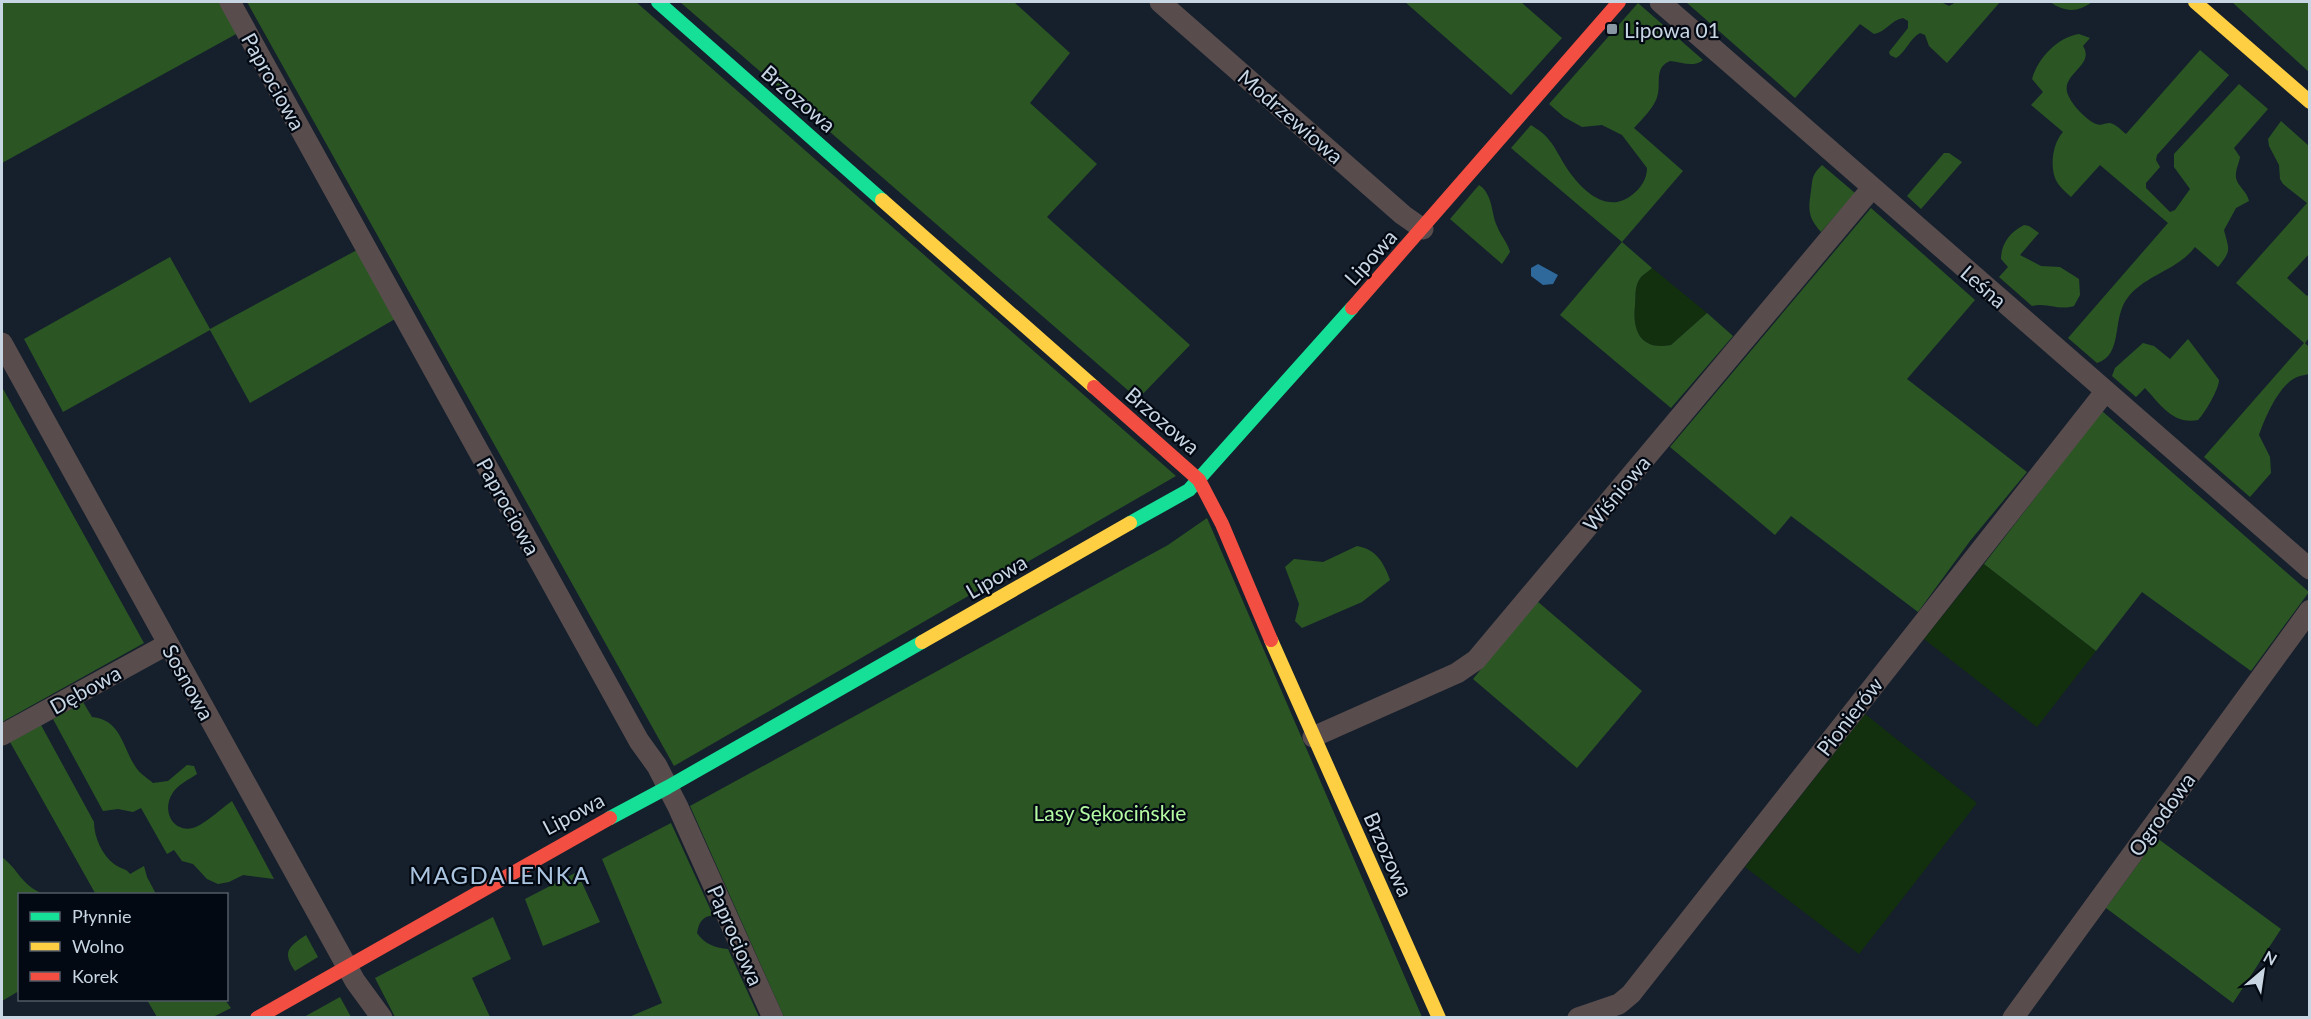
<svg xmlns="http://www.w3.org/2000/svg" width="2311" height="1019" font-family="Lato,sans-serif">
	<style>
		.green { fill: #12300d }
		.forest { fill: #2b5623 }
		.water { fill: #2f689a }
		.lines { fill: none; stroke-linecap: round; stroke-linejoin: round }
		.street { stroke: #594c4d; stroke-width: 21 }
		.fast { stroke: #16e098; stroke-width: 14 }
		.slow { stroke: #ffcf43; stroke-width: 14 }
		.jam { stroke: #f24e42; stroke-width: 14 }
		.poi-dot { fill: #8996a3; stroke: #030912; stroke-width: 2 }
		.labels { text-anchor: middle; dominant-baseline: central; stroke-width: 4.5; stroke-linejoin: round; paint-order: stroke }
		.poi-label { font-size: 21px; fill: #c8d5e3; stroke: #030912; text-anchor: start }
		.street-label { font-size: 21px; fill: #c8d5e3; stroke: #030912 }
		.park-label { font-size: 21px; fill: #b3faa2; stroke: #030912 }
		.quarter-label { font-size: 24px; letter-spacing: 1.5px; fill: #abc5e0; stroke: #030912 }
	</style>
	<rect width="100%" height="100%" fill="#15202c"/>
	<path class="green" d="M 1652,268 L 1707,313 L 1671,345 C 1641,351 1632,331 1635,305 C 1636,295 1634,286 1641,277 C 1644,274 1649,271 1652,268 Z
		M 1984,564 L 2096,651 L 2037,727 L 1924,639 Z
		M 1865,714 L 1977,803 L 1859,954 L 1745,867 Z"/>
	<path class="forest" d="M 2,2 L 220,2 L 238,33 L 2,163 Z
		M 247,2 L 636,2 L 1176,476 L 674,766 Z
		M 680,2 L 1014,2 L 1070,53 L 1030,103 L 1097,164 L 1047,217 L 1190,345 L 1138,399 Z
		M 1405,2 L 1521,2 L 1562,38 L 1511,95 Z
		M 1686,2 L 1941,2 L 1949,6 L 1956,2 L 2000,2 L 1947,63 L 1929,46 L 1925,35 L 1920,33 C 1910,38 1906,52 1896,58 L 1890,55 L 1889,52 L 1908,28 L 1908,21 L 1903,18 C 1891,20 1886,32 1874,34 L 1860,24 L 1795,98 Z
		M 2050,2 L 2092,2 C 2077,13 2065,12 2050,2 Z
		M 2232,2 L 2309,2 L 2309,72 Z
		M 1638,3 L 1703,60 C 1693,68 1682,62 1670,61 C 1652,69 1663,85 1656,100 C 1651,111 1642,119 1634,128 L 1683,171 L 1622,242 L 1652,268 C 1649,271 1644,274 1641,277 C 1634,286 1636,295 1635,305 C 1632,331 1641,351 1671,345 L 1707,313 L 1733,336 L 1671,408 L 1560,315 L 1622,242 L 1511,148 L 1531,125 C 1538,130 1544,133 1549,140 C 1556,148 1560,158 1566,167 C 1581,190 1607,215 1632,195 C 1641,188 1647,179 1647,168 L 1622,135 L 1602,125 L 1582,127 L 1564,117 L 1549,104 Z
		M 2079,34 L 2090,38 L 2083,46 C 2095,65 2063,73 2067,92 C 2070,103 2085,119 2096,124 C 2101,126 2105,123 2110,123 C 2116,124 2122,131 2126,134 L 2200,50 L 2229,75 L 2157,155 L 2156,160 L 2160,167 L 2146,183 L 2146,188 L 2170,212 L 2175,210 L 2190,189 L 2174,167 L 2174,154 L 2239,84 L 2268,109 L 2234,148 L 2240,157 C 2239,164 2235,170 2236,178 C 2238,187 2247,191 2249,201 L 2236,208 L 2224,230 C 2229,250 2232,250 2218,267 L 2195,247 C 2177,271 2143,275 2126,300 C 2112,321 2123,355 2097,363 L 2068,338 L 2168,223 L 2100,165 L 2071,197 C 2065,191 2058,186 2055,178 C 2050,164 2053,143 2063,132 L 2031,105 L 2043,92 L 2032,79 C 2038,58 2058,37 2079,34 Z
		M 2281,121 L 2309,146 L 2309,254 L 2287,278 L 2307,296 L 2309,294 L 2309,338 L 2305,343 L 2309,347 L 2309,374 C 2306,375 2303,375 2300,376 C 2280,381 2265,418 2259,435 L 2270,457 L 2271,473 L 2250,497 L 2204,457 L 2304,343 L 2236,283 L 2307,203 L 2283,184 L 2280,179 L 2279,165 L 2269,146 L 2268,139 Z
		M 1944,153 L 1949,153 L 1962,162 L 1921,209 L 1907,196 Z
		M 1822,165 L 1855,193 L 1821,232 C 1808,217 1808,210 1811,191 C 1813,178 1811,176 1822,165 Z
		M 1479,185 C 1493,194 1491,213 1497,226 C 1500,235 1508,243 1510,252 L 1502,264 L 1450,219 Z
		M 1871,208 L 1975,300 L 1907,379 L 2027,472 L 1970,541 L 1918,612 L 1791,516 L 1775,535 L 1670,447 Z
		M 2024,225 L 2029,226 L 2039,233 L 2020,255 L 2041,266 L 2060,267 L 2079,279 L 2080,295 L 2074,306 C 2057,311 2049,302 2032,306 L 1999,277 L 2008,267 L 2001,259 C 2001,244 2010,232 2024,225 Z
		M 357,250 L 395,319 L 250,403 L 210,330 L 63,412 L 24,339 L 170,257 L 210,329 Z
		M 2188,339 L 2219,380 C 2219,389 2205,413 2198,420 C 2173,425 2160,404 2145,388 L 2136,397 L 2112,376 L 2115,368 L 2143,343 L 2154,346 L 2170,359 Z
		M 2,387 L 144,643 L 2,722 Z
		M 2102,411 L 2309,592 L 2251,671 L 2142,592 L 2096,651 L 1984,564 Z
		M 1207,518 L 1422,1017 L 784,1017 L 690,806 L 1168,545 Z
		M 1357,546 C 1376,549 1384,563 1390,580 L 1362,602 L 1302,628 L 1295,621 L 1299,604 L 1285,567 L 1294,559 L 1323,562 Z
		M 1537,601 L 1642,691 L 1577,768 L 1473,679 Z
		M 83,702 L 92,717 C 121,720 122,746 135,766 C 139,773 147,778 153,783 L 168,781 L 187,765 L 194,766 L 197,774 C 188,780 177,785 172,794 C 162,810 172,833 193,828 C 204,825 222,808 232,801 L 274,879 L 243,875 L 229,882 L 218,884 L 207,879 L 193,864 L 182,861 L 174,850 L 167,854 L 141,808 L 133,812 L 118,809 L 103,811 L 53,719 Z
		M 41,725 L 94,822 C 94,837 102,855 114,864 C 120,869 126,868 130,874 L 144,866 L 147,877 L 156,894 L 94,894 L 95,893 L 10,742 Z
		M 671,823 L 713,915 C 702,917 699,922 697,933 C 704,944 716,948 728,949 L 759,1017 L 629,1017 L 662,1003 L 602,859 Z
		M 2157,838 L 2281,929 L 2233,1003 L 2106,908 Z
		M 2,857 C 19,870 20,884 43,894 L 20,894 L 19,991 L 2,1001 Z
		M 577,872 L 600,922 L 543,946 L 525,899 Z
		M 493,917 L 511,959 L 472,978 L 490,1017 L 395,1017 L 375,978 Z
		M 306,935 L 318,957 L 295,971 C 282,952 288,947 306,935 Z
		M 340,997 L 351,1017 L 304,1017 Z
		M 147,1000 L 225,1000 L 231,1008 L 213,1017 L 157,1017 Z"/>
	<path class="water" d="M 1538,264 L 1558,275 L 1553,284 L 1543,285 L 1531,276 L 1531,268 Z"/>
	<g class="lines">
		<path class="street" d="M 230,2 L 639,741 L 657,766 L 678,807 L 773,1018
			M 1160,2 L 1403,215 L 1423,229
			M 1660,2 L 2310,569
			M 2,343 L 355,981 L 382,1018
			M 2,735 L 168,644
			M 1313,737 L 1457,673 L 1476,660 L 1872,188
			M 1578,1018 L 1619,1004 L 1631,994 L 2105,392
			M 2013,1018 L 2310,610"/>
		<path class="fast" d="M 658,2 L 882,200
			M 1130,523 L 1189,490 L 1352,308
			M 610,818 L 668,787 L 922,642"/>
		<path class="slow" d="M 2195,2 L 2310,102
			M 882,200 L 1094,387
			M 1271,640 L 1439,1018
			M 922,642 L 1130,523"/>
		<path class="jam" d="M 1352,308 L 1619,2
			M 1094,387 L 1199,480 L 1222,524 L 1271,640
			M 257,1018 L 610,818"/>
	</g>
	<rect class="poi-dot" x="1606" y="23" width="12" height="12" rx="3"/>
	<g class="labels">
		<g class="poi-label">
			<text x="1624" y="29">Lipowa 01</text>
		</g>
		<g class="street-label">
			<text transform="translate(274 81) rotate(61)">Paprociowa</text>
			<text transform="translate(799 98) rotate(41)">Brzozowa</text>
			<text transform="translate(1291 116) rotate(41)">Modrzewiowa</text>
			<text transform="translate(1370 257) rotate(-48)">Lipowa</text>
			<text transform="translate(1984 286) rotate(41)">Leśna</text>
			<text transform="translate(1163 420) rotate(41)">Brzozowa</text>
			<text transform="translate(1616 493) rotate(-50)">Wiśniowa</text>
			<text transform="translate(509 506) rotate(61)">Paprociowa</text>
			<text transform="translate(996 576) rotate(-30)">Lipowa</text>
			<text transform="translate(189 682) rotate(61)">Sosnowa</text>
			<text transform="translate(85 689) rotate(-29)">Dębowa</text>
			<text transform="translate(1849 716) rotate(-52)">Pionierów</text>
			<text transform="translate(573 813) rotate(-28)">Lipowa</text>
			<text transform="translate(2161 814) rotate(-54)">Ogrodowa</text>
			<text transform="translate(1389 854) rotate(66)">Brzozowa</text>
			<text transform="translate(736 935) rotate(66)">Paprociowa</text>
		</g>
		<g class="park-label">
			<text x="1110" y="812">Lasy Sękocińskie</text>
		</g>
		<g class="quarter-label">
			<text x="500" y="874">MAGDALENKA</text>
		</g>
	</g>
	<rect width="2311" height="1019" fill="none" stroke="#c8d5e3" stroke-width="6"/>
	<rect x="18" y="893" width="210" height="108" fill="#030912" stroke="#525b66" stroke-width="1.5"/>
	<rect x="30" y="912" width="30" height="9" fill="#16e098" stroke="#525b66" stroke-width="1.5"/>
	<text x="72" y="923" font-size="18" fill="#c8d5e3">Płynnie</text>
	<rect x="30" y="942" width="30" height="9" fill="#ffcf43" stroke="#525b66" stroke-width="1.5"/>
	<text x="72" y="953" font-size="18" fill="#c8d5e3">Wolno</text>
	<rect x="30" y="972" width="30" height="9" fill="#f24e42" stroke="#525b66" stroke-width="1.5"/>
	<text x="72" y="983" font-size="18" fill="#c8d5e3">Korek</text>
	<g transform="translate(2263 971) rotate(29)" stroke="#030912" stroke-width="4.5" paint-order="stroke">
	<path d="M0-4.5L10 22L0 15L-10 22Z" fill="#c8d5e3"/>
	<text y="-9" font-size="16" font-weight="bold" text-anchor="middle" fill="#c8d5e3">N</text>
	</g>
</svg>
